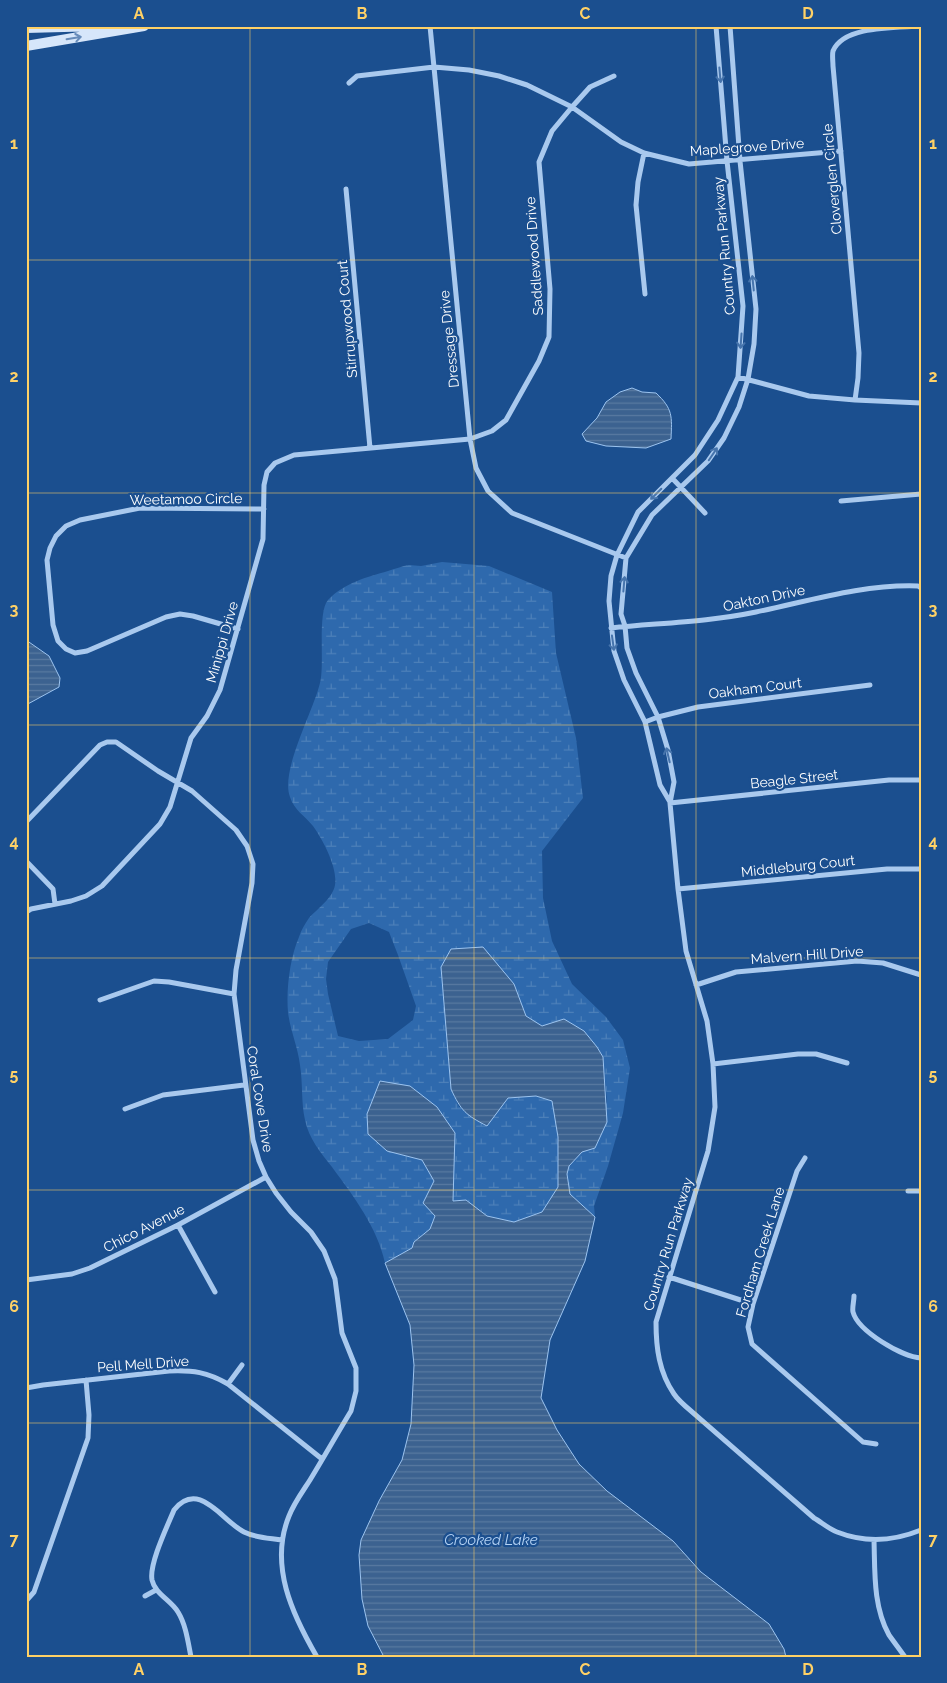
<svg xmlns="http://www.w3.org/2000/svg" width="947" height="1683" font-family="Raleway,sans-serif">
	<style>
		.wetland { fill: url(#wetland-marsh); fill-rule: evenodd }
		.water { fill: url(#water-rules); stroke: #9cc4f0 }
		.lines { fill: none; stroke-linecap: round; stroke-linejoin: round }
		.street { stroke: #a9c9ee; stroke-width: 5 }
		.secondary { stroke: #d6e6fa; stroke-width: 10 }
		.oneway { stroke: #668bba }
		.oneway2 { stroke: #4674ac }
		.grid { fill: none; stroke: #ffd166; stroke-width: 1; stroke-opacity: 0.55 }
		.labels { text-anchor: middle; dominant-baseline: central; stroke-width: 4.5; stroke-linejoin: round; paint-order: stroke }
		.street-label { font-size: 14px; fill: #fff; stroke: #1b4f8f }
		.water-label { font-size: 15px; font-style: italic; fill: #b5d3f5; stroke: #1b4f8f }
		.neatline { fill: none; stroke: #ffd166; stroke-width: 2 }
		.grid-label { font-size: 16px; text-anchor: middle; font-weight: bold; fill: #ffd166 }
	</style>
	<defs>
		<pattern id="wetland-marsh" width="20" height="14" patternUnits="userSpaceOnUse" patternTransform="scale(1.25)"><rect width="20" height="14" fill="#2e69ad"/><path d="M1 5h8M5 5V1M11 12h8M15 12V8" fill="none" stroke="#4d80b9"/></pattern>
		<pattern id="water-rules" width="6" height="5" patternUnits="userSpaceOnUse" patternTransform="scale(1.25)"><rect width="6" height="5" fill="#3c6290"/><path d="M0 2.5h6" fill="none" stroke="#597aa1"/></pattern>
	</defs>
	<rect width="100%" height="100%" fill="#1b4f8f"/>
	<path class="wetland" d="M 442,562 L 489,566 L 552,592 L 556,653 L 576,738 L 583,798 L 542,851 L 543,898 L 552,941 L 572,984 L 606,1017 L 623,1040 L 630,1068 L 623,1113 L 608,1166 L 594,1206 L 595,1217 L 570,1194 L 567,1174 L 569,1166 L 582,1152 L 607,1102 L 603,1056 L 597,1047 L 542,1026 L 526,1016 L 514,984 L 441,967 L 451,1089 L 459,1107 L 508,1098 L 536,1096 L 553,1101 L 558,1137 L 558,1187 L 542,1212 L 514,1222 L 487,1216 L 466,1200 L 453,1201 L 454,1133 L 436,1107 L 387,1151 L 422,1160 L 434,1181 L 435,1216 L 430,1229 L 414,1242 L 412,1248 L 385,1263 C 377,1227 354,1197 332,1167 C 321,1153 309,1139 305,1120 C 301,1102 303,1084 300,1065 C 298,1047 290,1030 288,1012 C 286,990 290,957 299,937 C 301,930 305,924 309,918 C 317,909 333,898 335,885 C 338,868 323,840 313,826 C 305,816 294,810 290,797 C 280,771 313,712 320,683 C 325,664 317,613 328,600 C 344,583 367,577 388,571 C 395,569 402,566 409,565 C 413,565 417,566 421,566 C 428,565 435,563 442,562 ZM 369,923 L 389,932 L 398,955 L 416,1006 L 413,1020 L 388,1039 L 359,1041 L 338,1036 L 328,994 L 326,979 L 328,962 L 351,929 Z"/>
	<path class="water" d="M 632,388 L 642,392 L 656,393 C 673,409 672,416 671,439 L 646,448 L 606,446 L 586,441 L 582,434 L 597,418 L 606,402 L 620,392 Z
		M 26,640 L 49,656 L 60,678 L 59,687 L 26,705 Z
		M 483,947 L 514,984 L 526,1016 L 542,1026 L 564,1019 L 584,1031 L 597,1047 L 603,1057 L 607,1122 L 595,1148 L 582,1152 L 569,1166 L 567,1174 L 570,1194 L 595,1217 L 585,1261 L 550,1340 L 541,1398 L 557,1430 L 579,1464 L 607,1491 L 673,1541 L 701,1572 L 769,1624 L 784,1649 L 786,1657 L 384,1657 L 368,1626 L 362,1599 L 359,1555 L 361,1540 L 379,1501 L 402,1460 L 411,1424 L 414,1365 L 410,1325 L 385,1263 L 412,1248 L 414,1242 L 430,1229 L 435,1216 L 423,1203 L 434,1181 L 422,1160 L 387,1151 L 368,1134 L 367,1114 L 380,1081 L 410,1086 L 437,1107 L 455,1133 L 453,1201 L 466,1200 L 487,1216 L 514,1222 L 542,1212 L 558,1187 L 558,1137 L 552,1101 L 536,1096 L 508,1098 L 487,1126 C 466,1115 461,1111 451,1089 L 441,967 L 451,949 Z"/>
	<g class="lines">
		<path class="street" d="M 430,26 L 470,439 L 476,468 L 488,491 L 512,513 L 626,558
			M 730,26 L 740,161 L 756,309 L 754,344 L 748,379 L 739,407 L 724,438 L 708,461 L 652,515 L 626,558 L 621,614 L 625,626 L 627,648 L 636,673 L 658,717 L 668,750 L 674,782 L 670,803 L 678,889 L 686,951 L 707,1021 L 713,1064 L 715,1107 L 708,1151 L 656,1322 C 656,1348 659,1372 674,1394 C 678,1400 685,1406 691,1411 L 814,1518 C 821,1522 829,1529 837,1532 C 865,1543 894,1541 921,1530
			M 349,83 L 357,76 L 434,67 L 469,70 L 499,76 L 527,85 L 572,107 L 621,142 L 644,153 L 689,164 L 841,151
			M 644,153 L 638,182 L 636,205 L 645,294
			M 346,189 L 370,448
			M 738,377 L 809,396 L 855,400 L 921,403
			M 855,400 L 858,378 L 859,353 L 833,66 C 833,62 832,55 833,51 C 844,25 897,28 921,26
			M 672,478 L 705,513
			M 841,501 L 921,494
			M 611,628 C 659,623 708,622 756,612 C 809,601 863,584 918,586 L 921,588
			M 238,629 L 193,616 L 180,614 L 166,617 L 87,651 L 75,653 L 66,649 L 58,641 L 53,625 L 47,560 L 50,548 L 56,536 L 66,526 L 80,520 L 140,508 L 264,509
			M 645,722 L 658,717 L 698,707 L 870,685
			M 670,802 L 660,785 L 645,722 L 624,680 L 614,651 L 609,601 L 611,576 L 617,555 L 638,512 L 695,455 L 718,420 L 738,377 L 743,306 L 727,161 L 716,26
			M 670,803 L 889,780 L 921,780
			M 26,822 L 100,745 L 107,742 L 116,742 L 158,771 L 192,791 L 236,830 L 247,846 L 253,864 L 252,883 L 236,970 L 234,994 L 253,1140 L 259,1161 L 266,1177 L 276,1193 L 291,1212 L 311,1232 L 324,1251 L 335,1279 L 342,1333 L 356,1368 L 356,1391 L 351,1411 C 337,1434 324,1457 310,1480 C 303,1491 294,1503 289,1516 C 269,1565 292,1614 317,1657
			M 26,861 L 53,889 L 55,904
			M 678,889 L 887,869 L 921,869
			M 26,912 L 31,909 L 71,901 L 86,896 L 102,886 L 160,824 L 170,807 L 191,738 L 207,716 L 220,690 L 263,539 L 264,485 L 267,472 L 275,463 L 294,455 L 470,439 L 492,431 L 506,420 L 539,361 L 549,337 L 550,289 L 539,162 L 552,131 L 572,107 L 590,87 L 614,76
			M 696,985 L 736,972 L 857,961 L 883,963 L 921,975
			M 100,1000 L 154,981 L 169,982 L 234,994
			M 713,1064 L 798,1054 L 816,1054 L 847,1063
			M 125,1109 L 163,1095 L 244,1085
			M 805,1158 L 797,1171 L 753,1304 L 748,1327 L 752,1344 L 863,1442 L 876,1444
			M 908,1191 L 921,1191
			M 178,1225 L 215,1292
			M 669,1277 L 753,1304
			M 26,1280 L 72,1274 L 90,1268 L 178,1225 L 266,1177
			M 854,1296 C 854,1301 852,1308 853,1312 C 858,1331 902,1357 921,1358
			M 228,1384 L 242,1365
			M 26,1388 L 43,1385 L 169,1371 C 193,1370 207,1372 228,1384 L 322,1459
			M 874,1540 C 875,1572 873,1606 889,1635 C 894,1642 900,1650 905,1657
			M 145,1596 L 156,1590
			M 26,1601 L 34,1592 L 88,1438 L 89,1415 L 86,1380
			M 191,1657 C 188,1642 186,1625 178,1612 C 171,1600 155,1594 152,1580 C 149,1564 167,1527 174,1510 C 199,1479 222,1521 244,1532 C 256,1538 269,1538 282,1540"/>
		<path class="secondary" d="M 26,28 L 101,26
			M 26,46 L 144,26"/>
	</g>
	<defs><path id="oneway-shaft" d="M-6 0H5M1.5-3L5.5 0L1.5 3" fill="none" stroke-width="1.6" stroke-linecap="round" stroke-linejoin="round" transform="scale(1.25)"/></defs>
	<use class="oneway" href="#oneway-shaft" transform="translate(74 38) rotate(-9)"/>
	<g class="oneway2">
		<use href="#oneway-shaft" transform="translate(720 75) rotate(85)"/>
		<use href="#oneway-shaft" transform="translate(753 283) rotate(-96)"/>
		<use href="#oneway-shaft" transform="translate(741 341) rotate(94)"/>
		<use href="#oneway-shaft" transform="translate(713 454) rotate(-56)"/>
		<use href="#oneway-shaft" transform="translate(656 494) rotate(135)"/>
		<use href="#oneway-shaft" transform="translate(624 584) rotate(-85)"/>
		<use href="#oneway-shaft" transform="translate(613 643) rotate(82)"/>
		<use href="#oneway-shaft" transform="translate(668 755) rotate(-103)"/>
	</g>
	<path class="grid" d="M 250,26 L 250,1657M 474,26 L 474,1657M 696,26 L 696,1657M 26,260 L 921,260M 26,493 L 921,493M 26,725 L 921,725M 26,958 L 921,958M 26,1190 L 921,1190M 26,1423 L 921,1423"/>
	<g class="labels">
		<g class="street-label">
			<text transform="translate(747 147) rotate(-4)">Maplegrove Drive</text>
			<text transform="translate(832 179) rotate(-95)">Cloverglen Circle</text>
			<text transform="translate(724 246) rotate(-95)">Country Run Parkway</text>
			<text transform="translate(534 256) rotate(-94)">Saddlewood Drive</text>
			<text transform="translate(347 319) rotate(-95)">Stirrupwood Court</text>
			<text transform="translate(449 339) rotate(-96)">Dressage Drive</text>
			<text transform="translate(186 499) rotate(-1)">Weetamoo Circle</text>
			<text transform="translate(764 598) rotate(-12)">Oakton Drive</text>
			<text transform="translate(222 642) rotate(-74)">Minippi Drive</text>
			<text transform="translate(755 688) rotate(-7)">Oakham Court</text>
			<text transform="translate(794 779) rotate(-6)">Beagle Street</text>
			<text transform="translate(798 866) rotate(-6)">Middleburg Court</text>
			<text transform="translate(807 955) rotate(-4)">Malvern Hill Drive</text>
			<text transform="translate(260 1099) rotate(81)">Coral Cove Drive</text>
			<text transform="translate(144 1228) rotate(-27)">Chico Avenue</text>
			<text transform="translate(668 1244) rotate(-73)">Country Run Parkway</text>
			<text transform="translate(760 1252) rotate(-73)">Fordham Creek Lane</text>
			<text transform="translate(143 1364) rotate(-4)">Pell Mell Drive</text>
		</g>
		<g class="water-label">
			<text x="491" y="1540">Crooked Lake</text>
		</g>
	</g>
	<rect width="947" height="1683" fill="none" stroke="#1b4f8f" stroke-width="55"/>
	<rect x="28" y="28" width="892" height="1628" class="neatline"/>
	<g class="grid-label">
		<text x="139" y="19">A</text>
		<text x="362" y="19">B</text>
		<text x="585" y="19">C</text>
		<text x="808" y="19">D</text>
		<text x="14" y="149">1</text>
		<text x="933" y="149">1</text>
		<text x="14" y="382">2</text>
		<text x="933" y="382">2</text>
		<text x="14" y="615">3</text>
		<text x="933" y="615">3</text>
		<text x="14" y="847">4</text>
		<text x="933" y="847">4</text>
		<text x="14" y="1080">5</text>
		<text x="933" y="1080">5</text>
		<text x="14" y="1312">6</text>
		<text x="933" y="1312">6</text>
		<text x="14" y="1545">7</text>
		<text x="933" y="1545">7</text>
		<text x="139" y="1675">A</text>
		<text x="362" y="1675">B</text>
		<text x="585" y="1675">C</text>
		<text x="808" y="1675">D</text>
	</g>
</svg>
